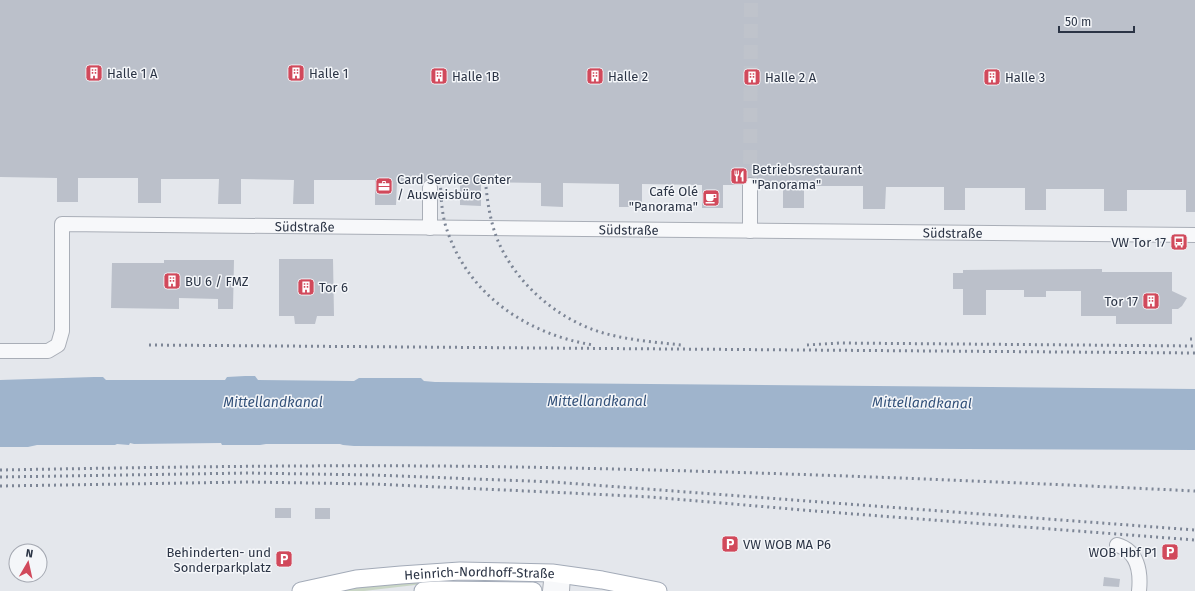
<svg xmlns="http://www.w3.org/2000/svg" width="1195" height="591" font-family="'Fira Sans',sans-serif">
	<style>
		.green { fill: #c9d6c5 }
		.water { fill: #9fb4cc }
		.building { fill: #bbc0ca }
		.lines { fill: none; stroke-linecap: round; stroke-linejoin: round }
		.minor-tunnel { stroke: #bfc3cb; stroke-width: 14; stroke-dasharray: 14 7; stroke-linecap: butt }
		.minor-casing { stroke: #a9aeb7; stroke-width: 16 }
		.major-casing { stroke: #a3abb8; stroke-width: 19 }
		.minor { stroke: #f7f8fa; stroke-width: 14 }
		.major { stroke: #fff; stroke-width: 17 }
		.rail { stroke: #7d8696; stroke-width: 3; stroke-dasharray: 2 4; stroke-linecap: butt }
		.labels { text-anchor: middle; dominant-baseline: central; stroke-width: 3; stroke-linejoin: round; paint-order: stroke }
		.poi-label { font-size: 13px; fill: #2b3445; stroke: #f4f6f9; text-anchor: start }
		.street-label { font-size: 13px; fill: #2b3445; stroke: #f4f6f9 }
		.water-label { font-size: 14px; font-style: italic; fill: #34527a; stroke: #f4f6f9 }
	</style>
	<rect width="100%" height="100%" fill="#e4e7ec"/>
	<path class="green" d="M 446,579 L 415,585 L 364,591 L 323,591 Z"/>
	<path class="water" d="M 245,376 L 255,376 L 258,380 L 354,381 L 359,378 L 421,378 L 424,381 L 435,382 L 1195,389 L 1195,450 L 354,446 L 343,445 L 340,444 L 266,444 L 260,445 L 222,445 L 221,443 L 134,444 L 130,443 L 129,445 L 117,444 L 115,445 L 37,445 L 28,447 L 0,447 L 0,380 L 94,377 L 103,377 L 106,380 L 225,380 L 227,377 Z"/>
	<path class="building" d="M 0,0 L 1195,0 L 1195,212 L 1186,212 L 1186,190 L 1127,190 L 1127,211 L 1104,211 L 1104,189 L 1046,189 L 1046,210 L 1025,210 L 1025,188 L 965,188 L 965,210 L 944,210 L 944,187 L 886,187 L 885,209 L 863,209 L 863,186 L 804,186 L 804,208 L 783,208 L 783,186 L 758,185 L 757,180 L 750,177 L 745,178 L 742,181 L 742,185 L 723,185 L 723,208 L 702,208 L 702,185 L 642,184 L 642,207 L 619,207 L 619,184 L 563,183 L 563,207 L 541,206 L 541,183 L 481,182 L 481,206 L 460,205 L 460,182 L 436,181 L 430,179 L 424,181 L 397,181 L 396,205 L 375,205 L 375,180 L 314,180 L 314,204 L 293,204 L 294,180 L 241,179 L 241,204 L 218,204 L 219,179 L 161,179 L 161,203 L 138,203 L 138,178 L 78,178 L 78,202 L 57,202 L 57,178 L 0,177 Z
		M 279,259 L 333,259 L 334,316 L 317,316 L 315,324 L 295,324 L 294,316 L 279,316 Z
		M 164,260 L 234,260 L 233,309 L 218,309 L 218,299 L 179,298 L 179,309 L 111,308 L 112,263 L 164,263 Z
		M 1102,269 L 1102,272 L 1172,272 L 1172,291 L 1187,298 L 1182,306 L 1178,309 L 1172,309 L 1172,324 L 1116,324 L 1116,316 L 1081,316 L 1081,291 L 1046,291 L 1046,297 L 1024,297 L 1024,290 L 986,290 L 986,315 L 963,315 L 963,289 L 953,289 L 953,273 L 963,273 L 963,270 Z
		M 275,508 L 291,508 L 291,518 L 275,518 Z
		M 315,508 L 330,508 L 330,519 L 315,519 Z
		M 1104,577 L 1120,579 L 1119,587 L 1103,586 Z"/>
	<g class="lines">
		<path class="minor-tunnel" d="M 750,185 L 751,0"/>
		<g class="minor-casing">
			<g id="minor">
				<path d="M 430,228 L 430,187"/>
				<path d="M 750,231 L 750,185"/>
				<path id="s1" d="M 0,351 L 48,351 L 58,345 L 62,331 L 62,224 L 1195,235"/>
				<path d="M 1117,545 C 1138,551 1141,572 1139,591"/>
				<path d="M 550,591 L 552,573"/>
				<path d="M 562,591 L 563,575"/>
			</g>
		</g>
		<g class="major-casing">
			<g id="major">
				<path id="s2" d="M 301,591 L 356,579 L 401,575 L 460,571 L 552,573 L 602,580 L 658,591"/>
				<path d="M 423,591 L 439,590 L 533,591"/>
			</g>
		</g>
		<use href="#minor" class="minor"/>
		<use href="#major" class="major"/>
		<path class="rail" d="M 440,176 C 441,193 441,211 446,227 C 467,294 526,334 593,345
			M 486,187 C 488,206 491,224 498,241 C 516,283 556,318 600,332 C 626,340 654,342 681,345
			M 1190,339 L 1195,339
			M 149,345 L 1195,353
			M 807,345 L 839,343 L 1195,346
			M 0,470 C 172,467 344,464 517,467 C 743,471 969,480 1195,491
			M 0,477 L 248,473 L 374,475 L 553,482 L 1195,530
			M 0,486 L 248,482 L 373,484 L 570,493 L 651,497 L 815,511 L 1195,540"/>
	</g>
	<defs>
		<g id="building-square" transform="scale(0.9)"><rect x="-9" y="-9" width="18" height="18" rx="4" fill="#d1495b" stroke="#f4f6f9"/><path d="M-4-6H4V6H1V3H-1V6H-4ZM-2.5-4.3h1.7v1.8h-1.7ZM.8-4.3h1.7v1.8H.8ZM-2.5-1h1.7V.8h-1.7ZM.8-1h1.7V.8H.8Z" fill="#fff"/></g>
		<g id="restaurant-square" transform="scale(0.9)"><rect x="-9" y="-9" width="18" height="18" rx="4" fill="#d1495b" stroke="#f4f6f9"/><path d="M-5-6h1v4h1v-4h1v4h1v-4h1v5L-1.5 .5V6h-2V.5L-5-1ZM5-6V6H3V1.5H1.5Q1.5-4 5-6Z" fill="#fff"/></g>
		<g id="office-square" transform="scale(0.9)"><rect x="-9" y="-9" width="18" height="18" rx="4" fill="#d1495b" stroke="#f4f6f9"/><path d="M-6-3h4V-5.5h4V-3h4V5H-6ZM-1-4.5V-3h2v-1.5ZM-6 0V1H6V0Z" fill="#fff"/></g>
		<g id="cafe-square" transform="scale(0.9)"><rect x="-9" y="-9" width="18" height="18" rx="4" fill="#d1495b" stroke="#f4f6f9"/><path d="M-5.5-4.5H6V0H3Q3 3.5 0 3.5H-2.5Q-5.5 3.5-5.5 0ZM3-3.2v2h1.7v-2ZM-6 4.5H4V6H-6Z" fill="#fff"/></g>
		<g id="bus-square" transform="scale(0.9)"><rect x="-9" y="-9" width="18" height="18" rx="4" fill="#d1495b" stroke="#f4f6f9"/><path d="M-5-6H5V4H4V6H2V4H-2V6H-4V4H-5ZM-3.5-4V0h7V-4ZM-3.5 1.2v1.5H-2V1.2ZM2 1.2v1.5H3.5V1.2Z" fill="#fff"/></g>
		<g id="parking-square" transform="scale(0.9)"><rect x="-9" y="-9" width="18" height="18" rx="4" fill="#d1495b" stroke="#f4f6f9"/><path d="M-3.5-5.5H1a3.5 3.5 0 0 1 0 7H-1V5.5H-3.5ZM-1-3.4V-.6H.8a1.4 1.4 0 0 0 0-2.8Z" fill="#fff"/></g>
	</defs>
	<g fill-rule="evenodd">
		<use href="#building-square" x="94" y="73"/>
		<use href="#building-square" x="296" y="73"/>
		<use href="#building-square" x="439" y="76"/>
		<use href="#building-square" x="595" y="76"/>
		<use href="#building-square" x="752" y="77"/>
		<use href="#building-square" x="992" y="77"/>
		<use href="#restaurant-square" x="739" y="176"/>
		<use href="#office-square" x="384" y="186"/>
		<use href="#cafe-square" x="711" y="198"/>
		<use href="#bus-square" x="1179" y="242"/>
		<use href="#building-square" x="172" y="281"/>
		<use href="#building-square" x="306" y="287"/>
		<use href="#building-square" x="1151" y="301"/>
		<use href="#parking-square" x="730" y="544"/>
		<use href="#parking-square" x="1170" y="552"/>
		<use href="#parking-square" x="284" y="559"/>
	</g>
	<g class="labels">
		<g class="poi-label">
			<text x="107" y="73">Halle 1 A</text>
			<text x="309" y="73">Halle 1</text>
			<text x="452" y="76">Halle 1B</text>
			<text x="608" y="76">Halle 2</text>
			<text x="765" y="77">Halle 2 A</text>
			<text x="1005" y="77">Halle 3</text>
			<text x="752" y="169">Betriebsrestaurant<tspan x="752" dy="15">"Panorama"</tspan></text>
			<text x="397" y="179">Card Service Center<tspan x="397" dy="15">/ Ausweisbüro</tspan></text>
			<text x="698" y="191" text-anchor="end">Café Olé<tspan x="698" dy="15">"Panorama"</tspan></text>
			<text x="1166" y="242" text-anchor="end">VW Tor 17</text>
			<text x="185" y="281">BU 6 / FMZ</text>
			<text x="319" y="287">Tor 6</text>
			<text x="1138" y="301" text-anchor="end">Tor 17</text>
			<text x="743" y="544">VW WOB MA P6</text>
			<text x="271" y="552" text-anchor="end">Behinderten- und<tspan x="271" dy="15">Sonderparkplatz</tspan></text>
			<text x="1157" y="552" text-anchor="end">WOB Hbf P1</text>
		</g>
		<g class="street-label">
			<text stroke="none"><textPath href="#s1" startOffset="424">Südstraße</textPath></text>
			<text stroke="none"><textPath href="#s1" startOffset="748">Südstraße</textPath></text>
			<text stroke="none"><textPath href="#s1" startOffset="1072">Südstraße</textPath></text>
			<text stroke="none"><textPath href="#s2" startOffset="180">Heinrich-Nordhoff-Straße</textPath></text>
		</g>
		<g class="water-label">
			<text x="597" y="401">Mittellandkanal</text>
			<text x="273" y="402">Mittellandkanal</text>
			<text transform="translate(922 403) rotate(1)">Mittellandkanal</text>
		</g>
	</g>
	<g transform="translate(28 563) rotate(9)"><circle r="19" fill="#f4f6f9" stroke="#a4a8b1"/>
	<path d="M0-3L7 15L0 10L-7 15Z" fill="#d1495b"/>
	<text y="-6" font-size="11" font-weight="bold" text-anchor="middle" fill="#2b3445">N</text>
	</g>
	<path d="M1059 26v6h75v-6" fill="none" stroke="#2b3445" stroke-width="2"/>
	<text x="1065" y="26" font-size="12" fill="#2b3445" stroke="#f4f6f9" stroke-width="3" paint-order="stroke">50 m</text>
</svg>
